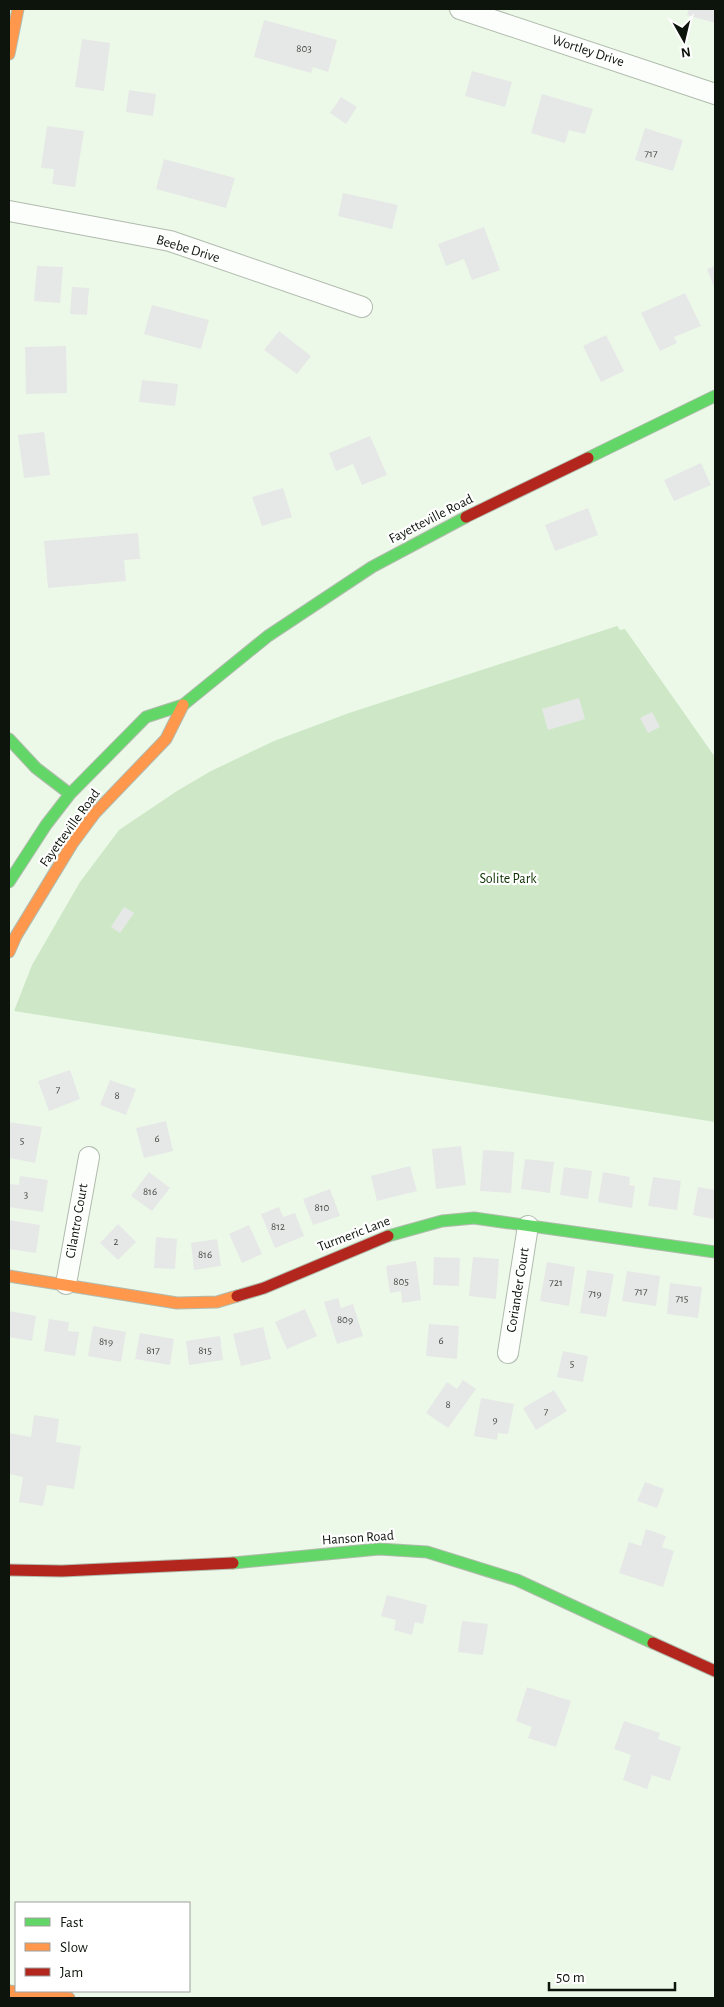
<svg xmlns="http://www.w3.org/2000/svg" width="724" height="2007" font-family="'Alegreya Sans',sans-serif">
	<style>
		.green { fill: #cee8c7 }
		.building { fill: #e6e8e7 }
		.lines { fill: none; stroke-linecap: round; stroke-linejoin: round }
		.street-casing { stroke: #b1bbae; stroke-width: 22 }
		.fast-casing { stroke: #b1bbae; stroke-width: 13 }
		.slow-casing { stroke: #b1bbae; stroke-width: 13 }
		.jam-casing { stroke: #b1bbae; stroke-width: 13 }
		.street { stroke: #fcfefc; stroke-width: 20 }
		.fast { stroke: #63d668; stroke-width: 11 }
		.slow { stroke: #ff974d; stroke-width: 11 }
		.jam { stroke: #b3261e; stroke-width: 11 }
		.labels { text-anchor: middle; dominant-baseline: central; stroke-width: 4.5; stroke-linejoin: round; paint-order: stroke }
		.number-label { font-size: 11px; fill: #434942 }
		.street-label { font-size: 14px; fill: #0d140b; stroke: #fff }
		.park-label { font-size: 14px; fill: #0d3202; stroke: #fff }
	</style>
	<rect width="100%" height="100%" fill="#ecf9e8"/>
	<path class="green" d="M 617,626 L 620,630 L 625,629 L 715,757 L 715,1122 L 14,1011 L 32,965 L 80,882 L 119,830 L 177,791 L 211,771 L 274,741 L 349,713 Z"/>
	<path class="building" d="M 689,9 L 715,9 L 715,23 L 687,15 Z
		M 264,20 L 337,40 L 328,72 L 313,67 L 311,73 L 254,57 Z
		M 82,39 L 110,43 L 104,91 L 75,87 Z
		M 472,71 L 512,82 L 505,107 L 465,96 Z
		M 129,90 L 156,94 L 153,116 L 126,112 Z
		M 542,94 L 593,109 L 585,134 L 569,130 L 565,143 L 531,133 Z
		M 341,97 L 357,107 L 346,124 L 330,113 Z
		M 47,126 L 84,131 L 75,187 L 52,184 L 54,169 L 41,168 Z
		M 645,128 L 683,140 L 673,171 L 635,160 Z
		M 164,159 L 235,178 L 226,208 L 156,189 Z
		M 343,193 L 398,205 L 392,229 L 338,216 Z
		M 484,227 L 500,270 L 472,280 L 464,259 L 446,266 L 438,244 Z
		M 37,266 L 63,267 L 60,303 L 34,301 Z
		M 715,266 L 715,289 L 707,269 Z
		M 72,287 L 89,288 L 87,315 L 70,314 Z
		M 685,293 L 701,326 L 674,337 L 677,343 L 660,351 L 641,313 Z
		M 152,305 L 209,320 L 201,349 L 144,334 Z
		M 279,331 L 311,356 L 297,374 L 264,350 Z
		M 606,335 L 624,371 L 601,382 L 583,346 Z
		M 66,346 L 67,393 L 26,394 L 25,347 Z
		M 142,380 L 178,384 L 175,406 L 139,402 Z
		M 44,432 L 50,475 L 24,478 L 18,435 Z
		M 370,436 L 387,475 L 362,485 L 353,464 L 336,471 L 329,453 Z
		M 701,463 L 711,485 L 674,501 L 664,480 Z
		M 283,488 L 292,517 L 262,526 L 252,497 Z
		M 588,508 L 598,535 L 555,551 L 545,525 Z
		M 138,533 L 140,559 L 124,560 L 126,581 L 48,588 L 44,541 Z
		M 579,698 L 585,719 L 548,730 L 542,709 Z
		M 652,712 L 660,727 L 648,733 L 640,718 Z
		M 124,907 L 134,913 L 120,933 L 111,927 Z
		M 70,1070 L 80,1099 L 49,1111 L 38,1081 Z
		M 110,1080 L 136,1089 L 126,1115 L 100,1105 Z
		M 166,1121 L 173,1151 L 144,1158 L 136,1128 Z
		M 9,1122 L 42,1127 L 35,1163 L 9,1158 Z
		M 461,1146 L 466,1185 L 436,1189 L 432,1149 Z
		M 483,1150 L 514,1152 L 511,1193 L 480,1191 Z
		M 525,1159 L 554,1162 L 550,1193 L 521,1189 Z
		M 410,1166 L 417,1191 L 377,1201 L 371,1176 Z
		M 564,1167 L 592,1171 L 588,1199 L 560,1195 Z
		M 149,1172 L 170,1188 L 152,1211 L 131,1196 Z
		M 603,1172 L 630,1177 L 629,1185 L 635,1186 L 632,1208 L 598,1202 Z
		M 20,1176 L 48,1180 L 43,1212 L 9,1207 L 9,1184 L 19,1185 Z
		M 653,1177 L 681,1181 L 677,1210 L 648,1206 Z
		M 698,1187 L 715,1190 L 714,1219 L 693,1215 Z
		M 330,1189 L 340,1216 L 313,1225 L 303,1199 Z
		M 279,1207 L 283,1217 L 295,1213 L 304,1236 L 275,1248 L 261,1214 Z
		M 9,1220 L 40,1225 L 36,1253 L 9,1249 Z
		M 118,1224 L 136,1242 L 118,1260 L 100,1243 Z
		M 249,1225 L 262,1254 L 242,1263 L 229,1234 Z
		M 156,1237 L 177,1239 L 175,1269 L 154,1268 Z
		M 217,1239 L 221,1266 L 194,1270 L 191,1243 Z
		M 434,1257 L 460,1258 L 459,1286 L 433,1285 Z
		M 473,1257 L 499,1259 L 496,1299 L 469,1296 Z
		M 416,1261 L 421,1300 L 402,1303 L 401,1291 L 390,1293 L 386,1266 Z
		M 547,1262 L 575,1267 L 569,1306 L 540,1301 Z
		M 587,1270 L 614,1274 L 606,1317 L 580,1313 Z
		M 627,1271 L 660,1276 L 656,1306 L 622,1301 Z
		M 670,1283 L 702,1287 L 698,1318 L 667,1314 Z
		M 338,1298 L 341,1308 L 353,1304 L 363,1336 L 337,1344 L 324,1302 Z
		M 305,1309 L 317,1336 L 287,1349 L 275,1322 Z
		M 9,1311 L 36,1316 L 32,1341 L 9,1337 Z
		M 49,1319 L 69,1322 L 68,1331 L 79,1332 L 75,1356 L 44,1351 Z
		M 429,1324 L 459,1326 L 457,1359 L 426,1356 Z
		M 93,1326 L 126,1332 L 121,1362 L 88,1356 Z
		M 263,1327 L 271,1359 L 241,1366 L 233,1334 Z
		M 140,1333 L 174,1339 L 170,1365 L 135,1359 Z
		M 220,1336 L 223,1360 L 189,1365 L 186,1341 Z
		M 563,1351 L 588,1356 L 583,1382 L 557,1377 Z
		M 463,1380 L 476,1389 L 448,1428 L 426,1413 L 447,1382 L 457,1389 Z
		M 554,1390 L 567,1411 L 536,1430 L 523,1408 Z
		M 481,1398 L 514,1404 L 508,1434 L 498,1433 L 497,1440 L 474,1436 Z
		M 34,1415 L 59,1419 L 56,1442 L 81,1446 L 74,1489 L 47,1485 L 43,1506 L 19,1502 L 23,1477 L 9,1474 L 9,1433 L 31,1437 Z
		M 645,1482 L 664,1489 L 657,1508 L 637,1501 Z
		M 646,1529 L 666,1536 L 662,1547 L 674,1551 L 663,1587 L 619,1573 L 629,1542 L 641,1546 Z
		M 387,1595 L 427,1605 L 423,1624 L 415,1622 L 412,1635 L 394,1630 L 396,1620 L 381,1616 Z
		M 462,1621 L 488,1624 L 483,1655 L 458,1652 Z
		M 527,1687 L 571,1701 L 556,1747 L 528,1738 L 532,1727 L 516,1721 Z
		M 624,1721 L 660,1733 L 658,1739 L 681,1747 L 670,1781 L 652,1775 L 647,1789 L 623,1780 L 631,1755 L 614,1749 Z"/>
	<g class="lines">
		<g class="street-casing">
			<path id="street" d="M 460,9 L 715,94
				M 9,211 L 170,241 L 362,307
				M 66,1284 L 89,1157
				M 508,1353 L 528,1226"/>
		</g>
		<g class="fast-casing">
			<path id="fast" d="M 588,458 L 715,396
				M 9,739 L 36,768 L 70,794
				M 9,882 L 46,825 L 70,794 L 146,717 L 183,705 L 268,636 L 372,567 L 466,517
				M 388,1236 L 442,1221 L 474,1218 L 715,1252
				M 233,1563 L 379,1549 L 427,1552 L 517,1580 L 653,1643"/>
		</g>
		<g class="slow-casing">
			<path id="slow" d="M 9,54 L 18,9
				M 9,952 L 16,936 L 72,844 L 95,813 L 166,739 L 183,705
				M 9,1276 L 177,1303 L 217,1302 L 237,1296
				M 9,1991 L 69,1998"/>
		</g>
		<g class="jam-casing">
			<path id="jam" d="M 466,517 L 588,458
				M 237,1296 L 264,1288 L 388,1236
				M 9,1570 L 62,1571 L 233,1563
				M 653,1643 L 715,1671"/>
		</g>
		<use href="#street" class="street"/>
		<use href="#fast" class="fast"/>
		<use href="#slow" class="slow"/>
		<use href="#jam" class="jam"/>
	</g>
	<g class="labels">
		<g class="number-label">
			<text x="304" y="48">803</text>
			<text x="651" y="153">717</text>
			<text x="58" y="1089">7</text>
			<text x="117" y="1095">8</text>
			<text x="157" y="1138">6</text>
			<text x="22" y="1140">5</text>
			<text x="150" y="1191">816</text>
			<text x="26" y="1194">3</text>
			<text x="322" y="1207">810</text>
			<text x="278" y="1226">812</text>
			<text x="116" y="1241">2</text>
			<text x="205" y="1254">816</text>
			<text x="401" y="1281">805</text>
			<text x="556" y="1282">721</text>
			<text x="641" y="1291">717</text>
			<text x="595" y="1293">719</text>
			<text x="682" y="1298">715</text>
			<text x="345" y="1319">809</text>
			<text x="441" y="1340">6</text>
			<text x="106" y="1341">819</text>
			<text x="153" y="1350">817</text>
			<text x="205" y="1350">815</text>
			<text x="572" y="1363">5</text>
			<text x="448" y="1404">8</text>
			<text x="546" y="1411">7</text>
			<text x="495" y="1419">9</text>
		</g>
		<g class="street-label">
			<text transform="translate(588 51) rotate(18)">Wortley Drive</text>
			<text transform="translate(188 249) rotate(17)">Beebe Drive</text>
			<text transform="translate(431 519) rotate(-27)">Fayetteville Road</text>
			<text transform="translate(70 828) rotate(-54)">Fayetteville Road</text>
			<text transform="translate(77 1221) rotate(-80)">Cilantro Court</text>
			<text transform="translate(354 1234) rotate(-21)">Turmeric Lane</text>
			<text transform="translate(518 1290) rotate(-81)">Coriander Court</text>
			<text transform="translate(358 1538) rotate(-4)">Hanson Road</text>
		</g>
		<g class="park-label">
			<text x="508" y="879">Solite Park</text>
		</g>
	</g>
	<rect width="724" height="2007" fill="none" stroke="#0d140b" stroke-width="20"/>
	<rect x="15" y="1902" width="175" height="90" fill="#ffffff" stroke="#9ea19d"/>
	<rect x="25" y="1918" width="25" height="8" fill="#63d668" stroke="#9ea19d"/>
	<text x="60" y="1927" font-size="15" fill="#0d140b">Fast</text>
	<rect x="25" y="1943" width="25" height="8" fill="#ff974d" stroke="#9ea19d"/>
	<text x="60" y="1952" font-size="15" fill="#0d140b">Slow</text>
	<rect x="25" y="1968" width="25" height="8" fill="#b3261e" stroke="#9ea19d"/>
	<text x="60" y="1977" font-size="15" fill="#0d140b">Jam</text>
	<g transform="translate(684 40) rotate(172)" stroke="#ffffff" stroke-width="4" paint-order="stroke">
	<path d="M0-4L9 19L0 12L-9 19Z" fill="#0d140b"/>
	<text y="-8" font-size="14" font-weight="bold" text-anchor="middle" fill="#0d140b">N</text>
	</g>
	<path d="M549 1982v8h126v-8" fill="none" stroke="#0d140b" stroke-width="2.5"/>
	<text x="556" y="1982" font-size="15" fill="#0d140b" stroke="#ffffff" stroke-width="4" paint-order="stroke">50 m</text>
</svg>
